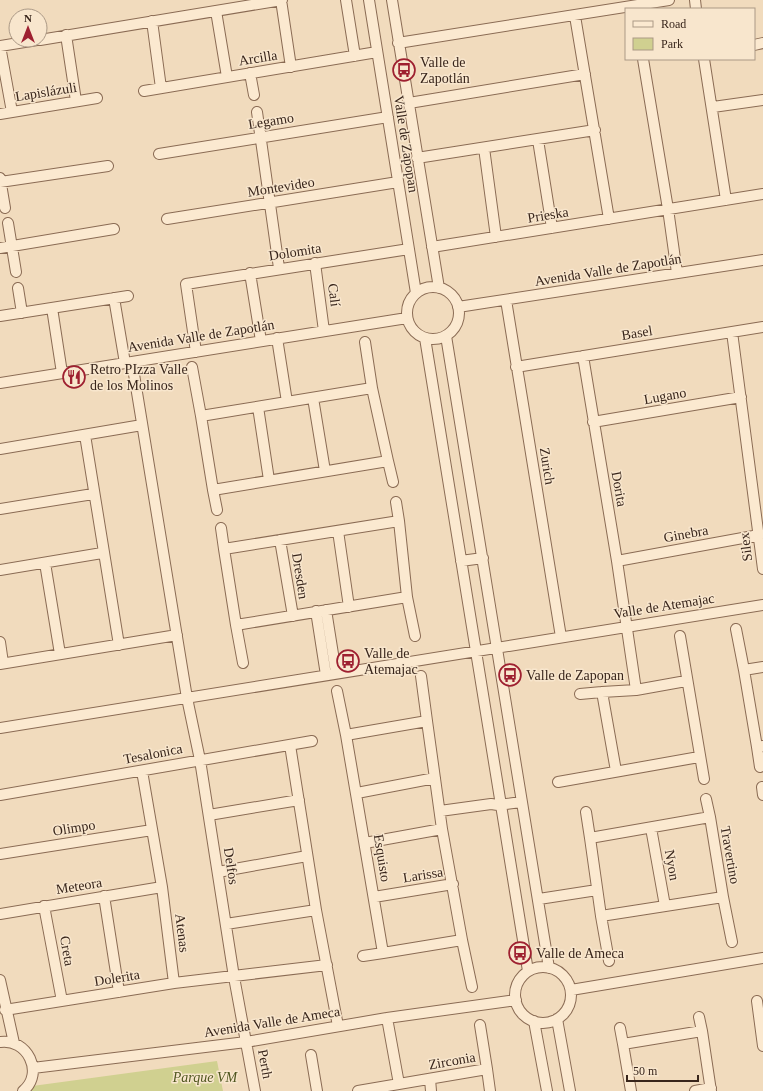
<svg xmlns="http://www.w3.org/2000/svg" width="763" height="1091" font-family="Georgia,serif">
	<style>
		.green { fill: #d0d090 }
		.lines { fill: none; stroke-linecap: round; stroke-linejoin: round }
		.minor-casing { stroke: #8a6b54; stroke-width: 12 }
		.minor { stroke: #fbe9d0; stroke-width: 10 }
		.labels { text-anchor: middle; dominant-baseline: central; stroke-width: 3; stroke-linejoin: round; paint-order: stroke }
		.street-label { font-size: 14px; fill: #38251b; stroke: #f8e6cd }
		.poi-label { font-size: 14px; fill: #38251b; stroke: #f8e6cd; text-anchor: start }
		.park-label { font-size: 14px; font-style: italic; fill: #4f561f; stroke: #f8e6cd }
	</style>
	<rect width="100%" height="100%" fill="#f1dbbd"/>
	<path class="green" d="M 217,1061 L 223,1091 L 25,1091 L 25,1087 Z"/>
	<g class="lines">
		<g class="minor-casing">
			<path id="minor" d="M 281,0 L 291,67
				M 346,0 L 355,56
				M 369,0 L 416,293
				M 392,0 L 439,288
				M 695,0 L 696,9
				M 216,11 L 227,77
				M 575,16 L 609,219
				M 152,21 L 161,88
				M 66,35 L 76,101
				M 40,40 L 282,0
				M 398,43 L 669,0
				M 754,45 L 763,43
				M 0,46 L 12,112
				M 0,46 L 37,40
				M 643,59 L 668,209 L 677,273
				M 704,59 L 726,200
				M 250,73 L 254,95
				M 144,91 L 377,52
				M 409,103 L 585,74
				M 713,107 L 763,100
				M 257,112 L 279,268
				M 0,114 L 97,98
				M 538,140 L 552,228
				M 484,148 L 496,237
				M 159,154 L 388,117
				M 417,158 L 595,130
				M 0,178 L 5,208
				M 0,182 L 108,166
				M 167,219 L 398,182
				M 8,223 L 16,272
				M 432,247 L 763,194
				M 0,248 L 114,229
				M 315,263 L 324,331
				M 250,273 L 261,341
				M407 313a26 26 0 1 1 52 0a26 26 0 1 1-52 0Z
				M 18,288 L 22,313
				M 114,298 L 125,363
				M 506,300 L 561,637
				M 458,307 L 763,260
				M 52,308 L 62,373
				M 0,316 L 128,296
				M 732,332 L 763,569
				M 446,336 L 549,968
				M 277,338 L 287,402
				M 425,338 L 528,971
				M 365,342 L 372,388
				M 196,352 L 186,284 L 409,249
				M 583,356 L 617,561 L 636,690
				M 132,362 L 187,698 L 200,760 L 234,977 L 255,1091
				M 192,367 L 201,416
				M 516,367 L 763,327
				M 0,383 L 407,318
				M 372,388 L 388,461 L 213,490 L 201,416 Z
				M 313,398 L 325,471
				M 258,407 L 269,480
				M 593,422 L 741,397
				M 85,435 L 119,645
				M 0,449 L 142,425
				M 388,461 L 393,482
				M 213,490 L 217,510
				M 396,502 L 399,521
				M 0,509 L 93,494
				M 399,521 L 407,597 L 236,625 L 224,549 Z
				M 221,528 L 224,549
				M 338,531 L 349,607
				M 280,540 L 293,616
				M 461,561 L 483,558
				M 617,561 L 759,535
				M 45,563 L 60,654
				M 0,570 L 102,553
				M 407,597 L 415,636
				M 326,610 L 336,673
				M 316,611 L 326,675
				M 236,625 L 243,663
				M 736,629 L 744,670
				M 680,636 L 704,779
				M 0,642 L 3,663
				M 0,664 L 177,635
				M 763,667 L 744,670 L 757,747 L 763,746
				M 421,676 L 427,721
				M 337,691 L 346,735
				M 580,694 L 602,692
				M 427,721 L 442,829 L 462,940 L 383,953 L 346,735 Z
				M 0,728 L 763,605
				M 290,745 L 316,910 L 338,1026
				M 757,747 L 760,767
				M 142,771 L 162,887 L 174,983
				M 616,771 L 602,692 L 636,690 L 686,681
				M 558,782 L 699,757
				M 762,787 L 763,795
				M 357,793 L 435,778
				M 0,795 L 312,741
				M 706,799 L 710,817
				M 440,811 L 491,804 L 498,805 L 521,802
				M 586,812 L 590,838
				M 209,815 L 299,800
				M 710,817 L 723,897 L 601,916 L 590,838 Z
				M 651,828 L 665,906
				M 365,843 L 442,829
				M 0,854 L 152,830
				M 218,872 L 307,856
				M 104,896 L 119,992
				M 374,897 L 453,884
				M 723,897 L 732,942
				M 539,899 L 597,890
				M 44,906 L 62,1001
				M 0,914 L 162,887
				M 601,916 L 609,961
				M 226,924 L 316,910
				M 462,940 L 472,987
				M 363,956 L 383,953
				M515 995a28 28 0 1 1 56 0a28 28 0 1 1-56 0Z
				M 0,980 L 14,1043
				M 571,990 L 763,958
				M 757,1001 L 763,1046
				M 5,1010 L 174,983 L 327,965
				M 699,1017 L 702,1031
				M 387,1018 L 399,1084
				M 557,1019 L 570,1091
				M 534,1021 L 547,1091
				M 480,1025 L 487,1069
				M 620,1028 L 623,1044
				M 0,1042 C 27,1038 45,1073 23,1091
				M 311,1055 L 317,1091
				M 33,1068 L 246,1042 L 387,1018 L 516,1000
				M 430,1079 L 431,1091
				M 358,1091 L 487,1069 L 490,1091
				M 631,1091 L 623,1044 L 702,1031 L 711,1091
				M 695,1091 L 711,1088"/>
		</g>
		<use href="#minor" class="minor"/>
	</g>
	<defs>
		<g id="bus-ring" transform="scale(1.15)"><circle r="9.5" fill="#f8e6cd" stroke="#9e2030" stroke-width="1.5"/><path d="M-5-6H5V4H4V6H2V4H-2V6H-4V4H-5ZM-3.5-4V0h7V-4ZM-3.5 1.2v1.5H-2V1.2ZM2 1.2v1.5H3.5V1.2Z" fill="#9e2030"/></g>
		<g id="restaurant-ring" transform="scale(1.15)"><circle r="9.5" fill="#f8e6cd" stroke="#9e2030" stroke-width="1.5"/><path d="M-5-6h1v4h1v-4h1v4h1v-4h1v5L-1.5 .5V6h-2V.5L-5-1ZM5-6V6H3V1.5H1.5Q1.5-4 5-6Z" fill="#9e2030"/></g>
	</defs>
	<g fill-rule="evenodd">
		<use href="#bus-ring" x="404" y="70"/>
		<use href="#restaurant-ring" x="74" y="377"/>
		<use href="#bus-ring" x="348" y="661"/>
		<use href="#bus-ring" x="510" y="675"/>
		<use href="#bus-ring" x="520" y="953"/>
	</g>
	<g class="labels">
		<g class="street-label">
			<text transform="translate(258 58) rotate(-9)">Arcilla</text>
			<text transform="translate(46 92) rotate(-9)">Lapislázuli</text>
			<text transform="translate(271 121) rotate(-9)">Legamo</text>
			<text transform="translate(406 144) rotate(81)">Valle de Zapopan</text>
			<text transform="translate(281 187) rotate(-9)">Montevideo</text>
			<text transform="translate(548 215) rotate(-9)">Prieska</text>
			<text transform="translate(295 252) rotate(-9)">Dolomita</text>
			<text transform="translate(608 270) rotate(-9)">Avenida Valle de Zapotlán</text>
			<text transform="translate(334 295) rotate(83)">Calí</text>
			<text transform="translate(637 333) rotate(-9)">Basel</text>
			<text transform="translate(201 336) rotate(-9)">Avenida Valle de Zapotlán</text>
			<text transform="translate(665 396) rotate(-10)">Lugano</text>
			<text transform="translate(547 466) rotate(81)">Zurich</text>
			<text transform="translate(619 489) rotate(80)">Dorita</text>
			<text transform="translate(686 534) rotate(-10)">Ginebra</text>
			<text transform="translate(746 547) rotate(-97)">Silex</text>
			<text transform="translate(300 576) rotate(81)">Dresden</text>
			<text transform="translate(664 606) rotate(-9)">Valle de Atemajac</text>
			<text transform="translate(153 754) rotate(-11)">Tesalonica</text>
			<text transform="translate(74 828) rotate(-9)">Olimpo</text>
			<text transform="translate(730 855) rotate(80)">Travertino</text>
			<text transform="translate(382 858) rotate(81)">Esquisto</text>
			<text transform="translate(672 865) rotate(80)">Nyon</text>
			<text transform="translate(231 866) rotate(81)">Delfos</text>
			<text transform="translate(423 875) rotate(-9)">Larissa</text>
			<text transform="translate(79 886) rotate(-9)">Meteora</text>
			<text transform="translate(182 933) rotate(83)">Atenas</text>
			<text transform="translate(67 951) rotate(80)">Creta</text>
			<text transform="translate(117 978) rotate(-9)">Dolerita</text>
			<text transform="translate(272 1022) rotate(-9)">Avenida Valle de Ameca</text>
			<text transform="translate(452 1061) rotate(-10)">Zirconia</text>
			<text transform="translate(265 1064) rotate(80)">Perth</text>
		</g>
		<g class="poi-label">
			<text x="420" y="62">Valle de<tspan x="420" dy="16">Zapotlán</tspan></text>
			<text x="90" y="369">Retro PIzza Valle<tspan x="90" dy="16">de los Molinos</tspan></text>
			<text x="364" y="653">Valle de<tspan x="364" dy="16">Atemajac</tspan></text>
			<text x="526" y="675">Valle de Zapopan</text>
			<text x="536" y="953">Valle de Ameca</text>
		</g>
		<g class="park-label">
			<text x="205" y="1077">Parque VM</text>
		</g>
	</g>
	<rect x="625" y="8" width="130" height="52" fill="#f8e6cd" stroke="#ab9986"/>
	<rect x="633" y="21" width="20" height="6" fill="#fbe9d0" stroke="#ab9986"/>
	<text x="661" y="28" font-size="12" fill="#38251b">Road</text>
	<rect x="633" y="38" width="20" height="12" fill="#d0d090" stroke="#ab9986"/>
	<text x="661" y="48" font-size="12" fill="#38251b">Park</text>
	<g transform="translate(28 28)"><circle r="19" fill="#f8e6cd" stroke="#ab9986"/>
	<path d="M0-3L7 15L0 10L-7 15Z" fill="#9e2030"/>
	<text y="-6" font-size="11" font-weight="bold" text-anchor="middle" fill="#38251b">N</text>
	</g>
	<path d="M627 1075v6h71v-6" fill="none" stroke="#38251b" stroke-width="2"/>
	<text x="633" y="1075" font-size="12" fill="#38251b" stroke="#f8e6cd" stroke-width="3" paint-order="stroke">50 m</text>
</svg>
